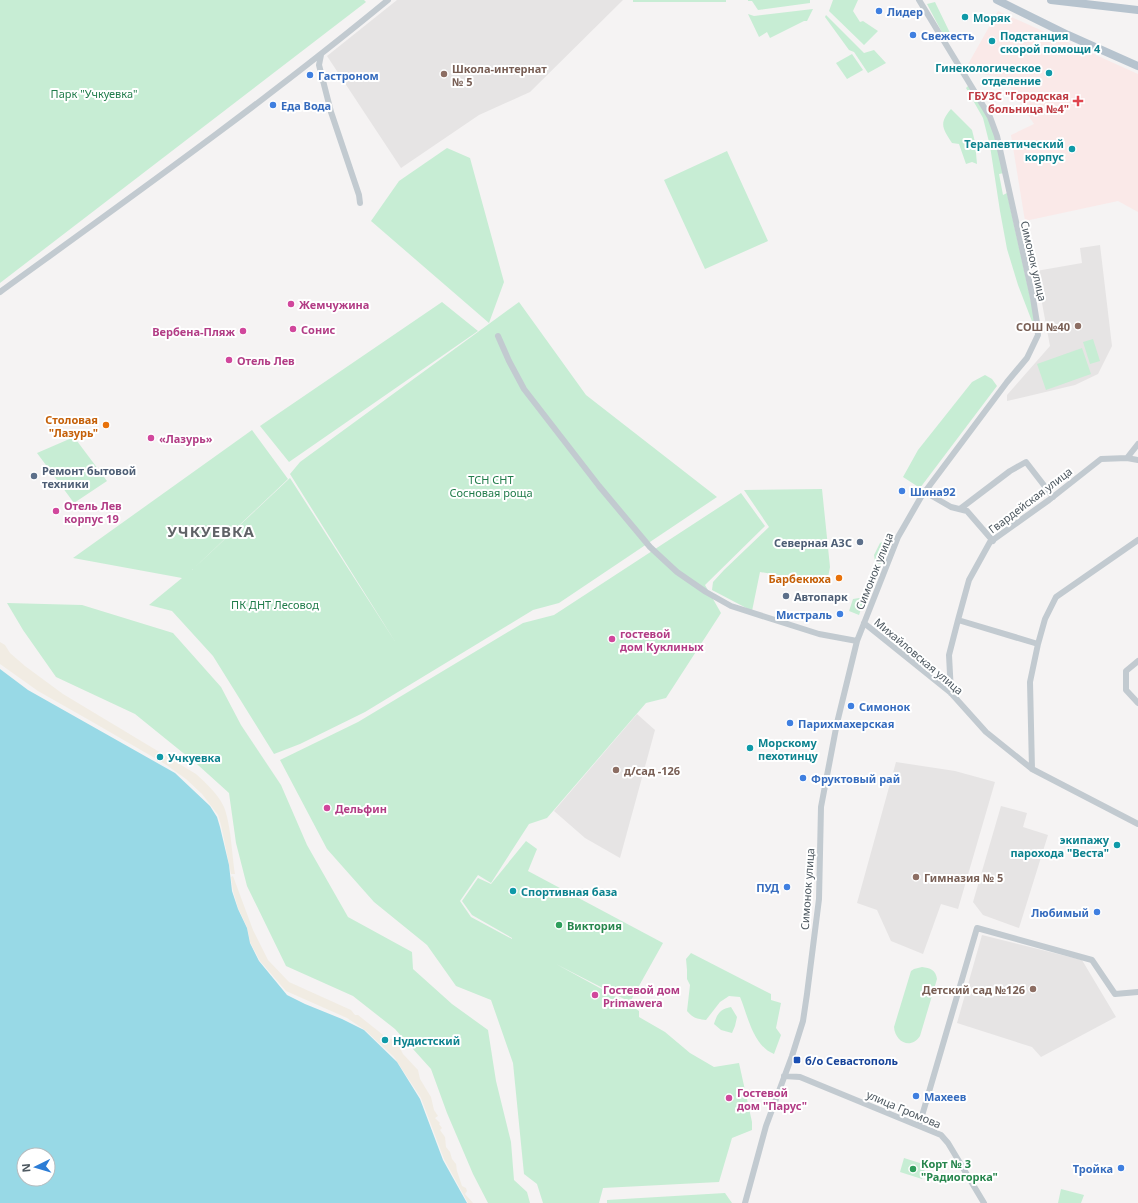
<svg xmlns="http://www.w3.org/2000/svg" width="1138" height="1203" font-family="'Noto Sans',sans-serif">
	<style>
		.education { fill: #e6e4e4 }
		.medical { fill: #fae9e8 }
		.green { fill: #c7edd4 }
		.sand { fill: #f1ece3 }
		.water { fill: #98d9e6; fill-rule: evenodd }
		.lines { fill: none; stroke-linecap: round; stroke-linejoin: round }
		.minor { stroke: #c2cad0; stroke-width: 6 }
		.major { stroke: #b6c3ce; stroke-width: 8 }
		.shop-dot { fill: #3f7fe0; stroke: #fff; stroke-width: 1.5 }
		.culture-dot { fill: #0f9aa8; stroke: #fff; stroke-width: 1.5 }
		.education-dot { fill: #8d6e63; stroke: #fff; stroke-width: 1.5 }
		.health-dot { fill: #e0444e; stroke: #fff; stroke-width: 1.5 }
		.hotel-dot { fill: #d1479c; stroke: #fff; stroke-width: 1.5 }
		.food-dot { fill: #e8710a; stroke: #fff; stroke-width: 1.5 }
		.service-dot { fill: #5c6f8a; stroke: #fff; stroke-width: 1.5 }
		.leisure-dot { fill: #2e9e5b; stroke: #fff; stroke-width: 1.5 }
		.transit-dot { fill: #1a4fb4; stroke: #fff; stroke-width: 1.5 }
		.labels { text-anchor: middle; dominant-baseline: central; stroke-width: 4; stroke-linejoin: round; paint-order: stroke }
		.shop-label { font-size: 11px; font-weight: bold; fill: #366cbe; stroke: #fff; text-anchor: start }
		.culture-label { font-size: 11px; font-weight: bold; fill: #0d838f; stroke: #fff; text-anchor: start }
		.education-label { font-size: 11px; font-weight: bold; fill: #785e54; stroke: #fff; text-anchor: start }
		.park-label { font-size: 11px; fill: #217c4b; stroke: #fff }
		.health-label { font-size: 11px; font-weight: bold; fill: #be3a42; stroke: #fff; text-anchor: end }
		.street-label { font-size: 11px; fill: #4c575f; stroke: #fff }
		.hotel-label { font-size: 11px; font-weight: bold; fill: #b23c85; stroke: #fff; text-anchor: start }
		.food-label { font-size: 11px; font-weight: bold; fill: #c56008; stroke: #fff; text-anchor: end }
		.service-label { font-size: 11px; font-weight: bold; fill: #4e5e75; stroke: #fff; text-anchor: start }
		.leisure-label { font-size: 11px; font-weight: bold; fill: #27864d; stroke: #fff; text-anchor: start }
		.transit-label { font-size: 11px; font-weight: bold; fill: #164399; stroke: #fff; text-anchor: start }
		.district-label { font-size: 15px; font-weight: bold; letter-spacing: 1px; fill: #606367; stroke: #fff }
	</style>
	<rect width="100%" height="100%" fill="#f5f3f3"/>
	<path class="education" d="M 397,0 L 623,0 L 530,92 L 479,115 L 401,168 L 327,56 Z
		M 1100,245 L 1112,346 L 1098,374 L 1075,385 L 1007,401 L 1007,395 L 1050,346 L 1036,271 L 1082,263 L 1080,248 Z
		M 637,714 L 655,730 L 620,858 L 585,838 L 554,811 Z
		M 896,762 L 955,771 L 995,782 L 958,909 L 941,904 L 923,954 L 891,941 L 877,910 L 857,903 Z
		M 1001,806 L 1027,813 L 1023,827 L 1048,835 L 1019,928 L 983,915 L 973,902 Z
		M 982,935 L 1082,960 L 1116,1017 L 1041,1057 L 1032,1047 L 957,1023 Z"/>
	<path class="medical" d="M 998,11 L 1138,74 L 1138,212 L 1118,201 L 1025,221 L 1011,135 L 1034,124 L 1004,78 L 970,72 L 967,66 Z"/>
	<path class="green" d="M 0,0 L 364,0 L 366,2 L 0,283 Z
		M 633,0 L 726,0 L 726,2 L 633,2 Z
		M 748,0 L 810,0 L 810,3 L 758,10 L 752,1 L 748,1 Z
		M 833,0 L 858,0 L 853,11 L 860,22 L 863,21 L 878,31 L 864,45 L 829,11 Z
		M 935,2 L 951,35 L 945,38 L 927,4 Z
		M 813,9 L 807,21 L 804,21 L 770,38 L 767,32 L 759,37 L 748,14 L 754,16 Z
		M 826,15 L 864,53 L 874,50 L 886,63 L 868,73 L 854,52 L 849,50 L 825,17 Z
		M 852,54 L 863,70 L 847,79 L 836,63 Z
		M 969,85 L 988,117 L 996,136 L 1004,173 L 999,174 L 1003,195 L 1007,193 L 1036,324 L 1033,324 L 1018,285 L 1007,249 L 1000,211 L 990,146 L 983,118 L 966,88 Z
		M 951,109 L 972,130 L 975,142 L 977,164 L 972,162 L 966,164 L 959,144 L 952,143 C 942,128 939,123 951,109 Z
		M 447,148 L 470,158 L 504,282 L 489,323 L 371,221 L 399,181 Z
		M 727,151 L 768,241 L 705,269 L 664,180 Z
		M 442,302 L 478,331 L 289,462 L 260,426 Z
		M 519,302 L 586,395 L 717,497 L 559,603 L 533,610 L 365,712 L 300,744 L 274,754 L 213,656 L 172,611 L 149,605 L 182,578 L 73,558 L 252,430 L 288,479 L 192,570 L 290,478 L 396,643 L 290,474 L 300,462 Z
		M 1093,339 L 1100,361 L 1090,364 L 1083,342 Z
		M 1082,348 L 1091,374 L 1046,390 L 1037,364 Z
		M 985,375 L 992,379 L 997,386 L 920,488 L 903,477 L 918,450 L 972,382 Z
		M 74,437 L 107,481 L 74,503 L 37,453 Z
		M 822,489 L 830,567 L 827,583 L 760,572 L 752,611 L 712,590 L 713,582 L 724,570 L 769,527 L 744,490 Z
		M 741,493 L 765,526 L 705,585 L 721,613 L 666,698 L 646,703 L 547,818 L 529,824 L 491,883 L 478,875 L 460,901 L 471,917 L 512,939 L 512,938 L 472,915 L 462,901 L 478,878 L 491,884 L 526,841 L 537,849 L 528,871 L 663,943 L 630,1002 L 556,964 L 629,1004 L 639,1011 L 639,1017 L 665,1032 L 690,1053 L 714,1067 L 739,1063 L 752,1122 L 752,1130 L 732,1138 L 719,1182 L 603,1188 L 599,1203 L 543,1203 L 537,1184 L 524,1174 L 513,1063 L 491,1000 L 456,986 L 427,945 L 374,902 L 327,849 L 280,760 L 358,722 L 523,623 L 554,615 Z
		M 888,539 L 890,543 L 889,545 L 887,545 L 880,559 L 882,562 L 881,564 L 879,564 L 875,562 L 874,555 L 880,543 Z
		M 865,597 L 859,615 L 849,611 L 853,599 Z
		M 7,603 L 82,605 L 173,633 L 221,687 L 241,725 L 281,785 L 307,845 L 348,917 L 412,952 L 413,969 L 452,1004 L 488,1030 L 496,1081 L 511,1142 L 514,1180 L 527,1192 L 530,1203 L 488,1203 L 473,1174 L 447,1113 L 431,1069 L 395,1029 L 353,996 L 286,966 L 247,886 L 236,843 L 229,793 L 198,765 L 135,714 L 56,677 L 23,630 Z
		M 691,953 L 771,994 L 771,1000 L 781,1003 L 776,1028 L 781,1035 L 774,1054 C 753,1046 748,1016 740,997 L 729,996 L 720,1002 L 706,1020 C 697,1019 693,1018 687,1011 L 690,985 L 687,979 L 687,970 L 686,959 Z
		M 922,967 C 930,968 936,970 937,979 L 920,1036 C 911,1050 895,1042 894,1027 L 911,971 L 914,969 Z
		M 731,1007 L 737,1017 L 735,1026 L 732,1033 L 721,1030 L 714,1024 C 717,1014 720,1009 731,1007 Z
		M 904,1158 L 926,1165 L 922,1179 L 900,1172 Z
		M 1061,1189 L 1084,1195 L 1081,1203 L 1058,1203 Z
		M 725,1193 L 732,1203 L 607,1203 L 607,1200 Z"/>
	<path class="sand" d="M 0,642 L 5,645 L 10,653 L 25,666 L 63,694 L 196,774 C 207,784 218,794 224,807 C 231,825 232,855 235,874 L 231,874 L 221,825 L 218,815 L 202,794 L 186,779 L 165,764 L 96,724 L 38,691 L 0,664 Z
		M 233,876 L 253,930 L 268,960 L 289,982 L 351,1010 L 355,1015 L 358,1015 L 387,1038 L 396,1040 L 403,1054 L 418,1070 L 420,1079 L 431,1097 L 434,1110 L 438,1116 L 435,1118 L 440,1123 L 439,1124 L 442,1128 L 440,1130 L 445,1137 L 446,1147 L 450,1152 L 452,1159 L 456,1164 L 457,1171 L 462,1186 L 466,1188 L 467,1191 L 465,1194 L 473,1203 L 468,1203 L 444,1159 L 421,1098 L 394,1057 L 365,1030 L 347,1018 L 286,991 L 260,961 L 250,942 L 247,927 L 238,908 L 233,891 L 231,877 Z"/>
	<path class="water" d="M 0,669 L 28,690 L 175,773 L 210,806 L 217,817 L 220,827 L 229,865 L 232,891 L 238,909 L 247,928 L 250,943 L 259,961 L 287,995 L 305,1004 L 342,1019 L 364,1030 L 397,1062 L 420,1099 L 443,1160 L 467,1203 L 0,1203 ZM 24,1155 L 48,1155 L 48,1179 L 24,1179 Z"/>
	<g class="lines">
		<path class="minor" d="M 321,55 L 319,65 L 331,112 L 359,195 L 360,203
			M 0,292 C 131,197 263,103 388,0
			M 498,336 L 509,361 L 524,389 L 599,486 L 650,547 L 677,572 L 706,592 L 731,606 L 819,634 L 857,641
			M 1127,458 L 1138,444
			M 925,492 L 951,507 L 967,511 L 993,541
			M 960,509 L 1010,471 L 1026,462 L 1053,497
			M 958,620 L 1038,644
			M 864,623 L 951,693 L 986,732 L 1032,769 L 1138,824
			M 1138,661 L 1126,671 L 1126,690 L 1138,703
			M 951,693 L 949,655 L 958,620 L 969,580 L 990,542 L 1049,500 L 1101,459 L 1127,458 L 1138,460
			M 1032,769 L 1030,682 L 1038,644 L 1045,619 L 1056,597 L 1138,540
			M 784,1076 L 800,1077 L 941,1135 L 948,1143 L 984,1203
			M 919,1126 L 977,928 L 1092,960 L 1115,994 L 1138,992
			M 745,1203 L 766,1126 L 792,1056 L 803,1021 L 807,994 L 819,899 L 821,807 L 837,723 L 857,641 L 898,537 L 921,497 L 1007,382 L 1027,358 L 1038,335 L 1037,323 L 1033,298 L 997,136 L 990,117 L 919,0"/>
		<path class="major" d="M 997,0 L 1068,35 L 1138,66
			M 1051,0 L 1138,10"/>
	</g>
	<g class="shop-dot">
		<circle cx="879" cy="11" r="4"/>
		<circle cx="913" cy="35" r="4"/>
		<circle cx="310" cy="75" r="4"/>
		<circle cx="273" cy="105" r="4"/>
		<circle cx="902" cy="491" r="4"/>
		<circle cx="840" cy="614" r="4"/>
		<circle cx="851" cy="706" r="4"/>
		<circle cx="790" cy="723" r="4"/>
		<circle cx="803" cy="778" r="4"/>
		<circle cx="787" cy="887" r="4"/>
		<circle cx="1097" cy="912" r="4"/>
		<circle cx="916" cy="1096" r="4"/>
		<circle cx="1121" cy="1168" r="4"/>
	</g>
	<g class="culture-dot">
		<circle cx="965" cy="17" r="4"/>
		<circle cx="992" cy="41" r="4"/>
		<circle cx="1049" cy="73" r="4"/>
		<circle cx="1072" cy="149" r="4"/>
		<circle cx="750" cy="748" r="4"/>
		<circle cx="160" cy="757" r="4"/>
		<circle cx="1117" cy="845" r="4"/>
		<circle cx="513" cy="891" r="4"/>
		<circle cx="385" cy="1040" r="4"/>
	</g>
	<g class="education-dot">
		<circle cx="444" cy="74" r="4"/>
		<circle cx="1078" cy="326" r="4"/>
		<circle cx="616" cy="770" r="4"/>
		<circle cx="916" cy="877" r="4"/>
		<circle cx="1033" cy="989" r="4"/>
	</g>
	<path class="health-dot" d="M1076 95h4v4h4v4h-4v4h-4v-4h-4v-4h4z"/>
	<g class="hotel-dot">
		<circle cx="291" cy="304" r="4"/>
		<circle cx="293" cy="329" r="4"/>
		<circle cx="243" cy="331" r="4"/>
		<circle cx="229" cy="360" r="4"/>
		<circle cx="151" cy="438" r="4"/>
		<circle cx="56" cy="511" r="4"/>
		<circle cx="612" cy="639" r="4"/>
		<circle cx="327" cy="808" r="4"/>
		<circle cx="595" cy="995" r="4"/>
		<circle cx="729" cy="1098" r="4"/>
	</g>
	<g class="food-dot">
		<circle cx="106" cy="425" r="4"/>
		<circle cx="839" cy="578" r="4"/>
	</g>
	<g class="service-dot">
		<circle cx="34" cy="476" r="4"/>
		<circle cx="860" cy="542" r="4"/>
		<circle cx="786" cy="596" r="4"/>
	</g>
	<g class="leisure-dot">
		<circle cx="559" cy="925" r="4"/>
		<circle cx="913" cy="1169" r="4"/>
	</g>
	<rect class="transit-dot" x="793" y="1056" width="8" height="8" rx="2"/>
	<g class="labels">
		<g class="shop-label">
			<text x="887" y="11">Лидер</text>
			<text x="921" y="35">Свежесть</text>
			<text x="318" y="75">Гастроном</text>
			<text x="281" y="105">Еда Вода</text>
			<text x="910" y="491">Шина92</text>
			<text x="832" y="614" text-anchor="end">Мистраль</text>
			<text x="859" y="706">Симонок</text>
			<text x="798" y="723">Парихмахерская</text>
			<text x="811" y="778">Фруктовый рай</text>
			<text x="779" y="887" text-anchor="end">ПУД</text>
			<text x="1089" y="912" text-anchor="end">Любимый</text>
			<text x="924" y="1096">Махеев</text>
			<text x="1113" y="1168" text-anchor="end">Тройка</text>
		</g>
		<g class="culture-label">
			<text x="973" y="17">Моряк</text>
			<text x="1000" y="35">Подстанция<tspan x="1000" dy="13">скорой помощи 4</tspan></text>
			<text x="1041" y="67" text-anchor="end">Гинекологическое<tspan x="1041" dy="13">отделение</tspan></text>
			<text x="1064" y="143" text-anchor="end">Терапевтический<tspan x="1064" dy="13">корпус</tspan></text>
			<text x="758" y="742">Морскому<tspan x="758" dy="13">пехотинцу</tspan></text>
			<text x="168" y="757">Учкуевка</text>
			<text x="1109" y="839" text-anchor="end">экипажу<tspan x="1109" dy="13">парохода "Веста"</tspan></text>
			<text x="521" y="891">Спортивная база</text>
			<text x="393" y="1040">Нудистский</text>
		</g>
		<g class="education-label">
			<text x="452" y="68">Школа-интернат<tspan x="452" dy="13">№ 5</tspan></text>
			<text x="1070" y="326" text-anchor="end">СОШ №40</text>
			<text x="624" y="770">д/сад -126</text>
			<text x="924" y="877">Гимназия № 5</text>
			<text x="1025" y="989" text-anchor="end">Детский сад №126</text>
		</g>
		<g class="park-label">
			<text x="94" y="93">Парк "Учкуевка"</text>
			<text x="491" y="479">ТСН СНТ<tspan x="491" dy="13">Сосновая роща</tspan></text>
			<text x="275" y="604">ПК ДНТ Лесовод</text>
		</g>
		<g class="health-label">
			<text x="1069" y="95">ГБУЗС "Городская<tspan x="1069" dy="13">больница №4"</tspan></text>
		</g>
		<g class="street-label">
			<text transform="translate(1034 261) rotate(77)">Симонок улица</text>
			<text transform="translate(1030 500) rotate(-37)">Гвардейская улица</text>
			<text transform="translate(874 571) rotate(-68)">Симонок улица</text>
			<text transform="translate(919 656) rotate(40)">Михайловская улица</text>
			<text transform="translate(807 889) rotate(-86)">Симонок улица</text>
			<text transform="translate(904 1109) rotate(23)">улица Громова</text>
		</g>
		<g class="hotel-label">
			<text x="299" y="304">Жемчужина</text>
			<text x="301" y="329">Сонис</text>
			<text x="235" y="331" text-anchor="end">Вербена-Пляж</text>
			<text x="237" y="360">Отель Лев</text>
			<text x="159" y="438">«Лазурь»</text>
			<text x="64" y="505">Отель Лев<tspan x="64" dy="13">корпус 19</tspan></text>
			<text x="620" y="633">гостевой<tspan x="620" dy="13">дом Куклиных</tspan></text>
			<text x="335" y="808">Дельфин</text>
			<text x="603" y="989">Гостевой дом<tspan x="603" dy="13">Primawera</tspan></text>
			<text x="737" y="1092">Гостевой<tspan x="737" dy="13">дом "Парус"</tspan></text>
		</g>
		<g class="food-label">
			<text x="98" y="419">Столовая<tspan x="98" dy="13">"Лазурь"</tspan></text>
			<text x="831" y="578">Барбекюха</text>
		</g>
		<g class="service-label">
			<text x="42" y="470">Ремонт бытовой<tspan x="42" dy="13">техники</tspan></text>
			<text x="852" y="542" text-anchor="end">Северная АЗС</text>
			<text x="794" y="596">Автопарк</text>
		</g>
		<g class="leisure-label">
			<text x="567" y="925">Виктория</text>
			<text x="921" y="1163">Корт № 3<tspan x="921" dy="13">"Радиогорка"</tspan></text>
		</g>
		<g class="transit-label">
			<text x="805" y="1060">б/о Севастополь</text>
		</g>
		<g class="district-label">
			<text x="211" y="531">УЧКУЕВКА</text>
		</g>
	</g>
	<g transform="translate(36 1167) rotate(265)"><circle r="19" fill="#ffffff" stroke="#b7bcbf"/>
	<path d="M0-3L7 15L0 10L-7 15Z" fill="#2c7dd6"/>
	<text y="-6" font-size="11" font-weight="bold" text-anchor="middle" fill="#4c575f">N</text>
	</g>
</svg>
